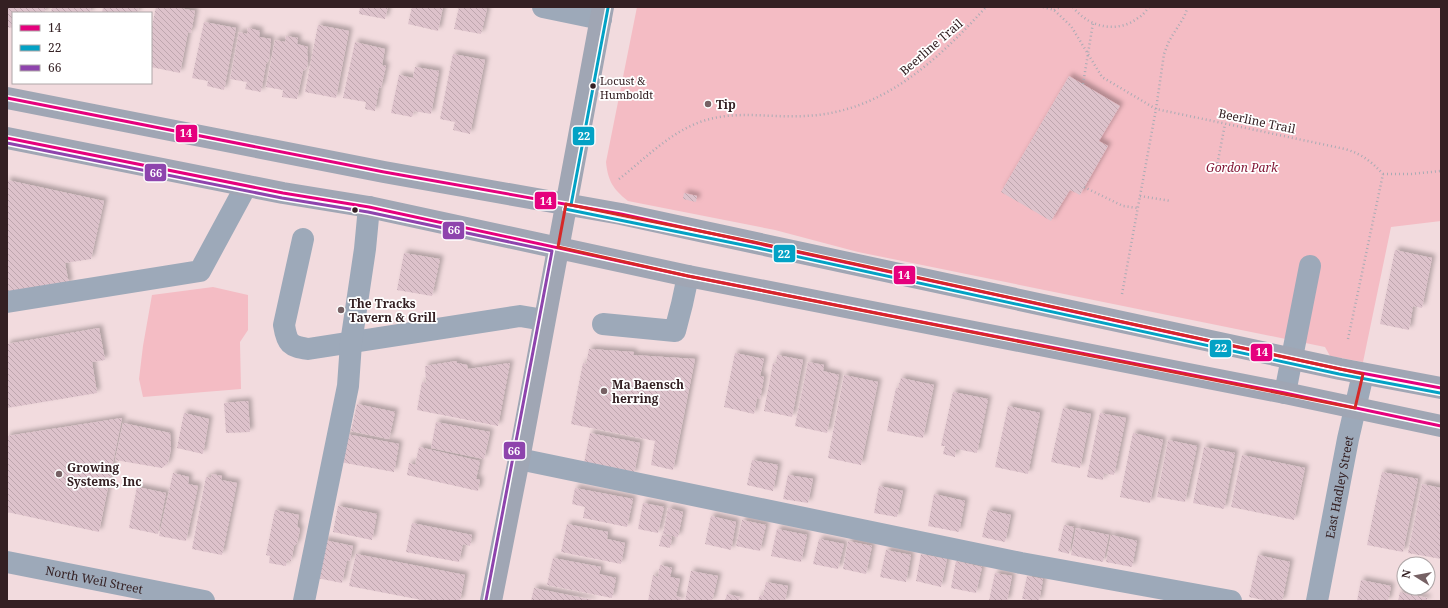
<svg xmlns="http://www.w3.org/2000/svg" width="1448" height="608" font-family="'Noto Serif',serif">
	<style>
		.green { fill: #f4bcc4 }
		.building { fill: url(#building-back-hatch); filter: url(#shadow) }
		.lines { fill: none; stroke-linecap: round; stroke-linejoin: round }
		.path { stroke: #a9abb4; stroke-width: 2.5; stroke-dasharray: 1 3; stroke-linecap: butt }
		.minor { stroke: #9da9b9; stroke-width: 22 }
		.major { stroke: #a0a6b4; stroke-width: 22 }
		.bus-1-casing { stroke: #fff; stroke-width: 6 }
		.bus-2-casing { stroke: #fff; stroke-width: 6 }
		.bus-3-casing { stroke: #fff; stroke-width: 6 }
		.bus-1 { stroke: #e5007d; stroke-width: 3 }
		.bus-2 { stroke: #03a2c5; stroke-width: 3 }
		.bus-3 { stroke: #8e44ad; stroke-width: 3 }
		.marked { fill: none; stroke: #d62828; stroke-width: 3; stroke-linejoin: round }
		.bus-dot { fill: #342023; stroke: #fff; stroke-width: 1.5 }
		.poi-dot { fill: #766164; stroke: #fff; stroke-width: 1.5 }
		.labels { text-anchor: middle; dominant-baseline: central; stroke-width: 3.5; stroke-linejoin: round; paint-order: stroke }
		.bus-label { font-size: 11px; fill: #342023; stroke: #fff; text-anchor: start }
		.street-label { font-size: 12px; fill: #342023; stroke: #fff }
		.poi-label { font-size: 12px; font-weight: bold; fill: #342023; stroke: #fff; text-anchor: start }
		.park-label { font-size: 12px; font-style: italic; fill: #831837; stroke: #fff }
		.line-badge { stroke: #fff; stroke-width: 1.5 }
		.badge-label { font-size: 11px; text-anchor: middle; font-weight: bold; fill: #fff }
	</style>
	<defs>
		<pattern id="building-back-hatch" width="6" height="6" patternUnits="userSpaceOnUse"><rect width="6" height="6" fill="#ddc2cb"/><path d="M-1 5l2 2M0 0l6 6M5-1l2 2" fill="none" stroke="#bea6ae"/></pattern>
		<filter id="shadow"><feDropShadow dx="3.5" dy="-3.5" stdDeviation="2" flood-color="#0004"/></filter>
	</defs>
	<rect width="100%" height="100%" fill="#f2dbde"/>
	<path class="green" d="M 637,7 L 1441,7 L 1441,221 L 1391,227 L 1363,362 L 1330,356 L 1325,347 L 858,252 L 775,230 L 628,201 C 613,189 608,181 606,162 Z
		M 213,287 L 248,295 L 248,330 L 240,342 L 241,389 L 143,397 L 139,379 L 143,346 L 152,295 Z"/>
	<path class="building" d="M 7,7 L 46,7 L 45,13 L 13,13 L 13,28 L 7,27 Z
		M 52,7 L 91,7 L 90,13 L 51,13 Z
		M 103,7 L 139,7 L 137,13 L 102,13 Z
		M 156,7 L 175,7 L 195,11 L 191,33 L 188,32 L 180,73 L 151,67 L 151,31 Z
		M 360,7 L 388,7 L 385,19 L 359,14 Z
		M 412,7 L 443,7 L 438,31 L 408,24 Z
		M 459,7 L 475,7 L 487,9 L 481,34 L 454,29 Z
		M 204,22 L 236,28 L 224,90 L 207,86 L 208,81 L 192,78 Z
		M 318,25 L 349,31 L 336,98 L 305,92 Z
		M 248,28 L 260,31 L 259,37 L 271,39 L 269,60 L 266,64 L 261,92 L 245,89 L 247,82 L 230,79 L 239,32 L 247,34 Z
		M 286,36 L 298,38 L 297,44 L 308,47 L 307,52 L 308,58 L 307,68 L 303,71 L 297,99 L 282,97 L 283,90 L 266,87 L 275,40 L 285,42 Z
		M 355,42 L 385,49 L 382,65 L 386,66 L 381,88 L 379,87 L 375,111 L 365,109 L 366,102 L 343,98 Z
		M 453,54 L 485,60 L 470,134 L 453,130 L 455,122 L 440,119 Z
		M 415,67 L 439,71 L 431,114 L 414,111 L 412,117 L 391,113 L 399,75 L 413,78 Z
		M 1069,76 L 1120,106 L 1099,141 L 1108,146 L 1080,195 L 1070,190 L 1051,221 L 1001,192 Z
		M 7,180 L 104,201 L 91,259 L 65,263 L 69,284 L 7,294 Z
		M 684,193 L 697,196 L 696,202 L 683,199 Z
		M 1395,250 L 1432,258 L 1422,308 L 1413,306 L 1409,330 L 1380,324 Z
		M 404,253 L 440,259 L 432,296 L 397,290 Z
		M 99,328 L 105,360 L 92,362 L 97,393 L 7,408 L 7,344 Z
		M 589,349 L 634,352 L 633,355 L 695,359 L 673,470 L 651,465 L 655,441 L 571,424 L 583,363 L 586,364 Z
		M 735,353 L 764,359 L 760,376 L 764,377 L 760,399 L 757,398 L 754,414 L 724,407 Z
		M 777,355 L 803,360 L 792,417 L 764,411 L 773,363 L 776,364 Z
		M 456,361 L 457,363 L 467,365 L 468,369 L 510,363 L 498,426 L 417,410 L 422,382 L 426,383 L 425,366 Z
		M 808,362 L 824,365 L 823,371 L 839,375 L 827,433 L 795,426 Z
		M 844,375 L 878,382 L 861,465 L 828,458 Z
		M 901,378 L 934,385 L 923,438 L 887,431 L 896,388 L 898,388 Z
		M 953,392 L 988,399 L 977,453 L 956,449 L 955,457 L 943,454 L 945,446 L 941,446 Z
		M 248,401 L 250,432 L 226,433 L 224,403 Z
		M 357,404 L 395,412 L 389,439 L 351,431 Z
		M 1008,406 L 1040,413 L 1028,474 L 995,467 Z
		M 1063,408 L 1091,414 L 1080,468 L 1051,462 Z
		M 184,413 L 209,419 L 203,454 L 177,448 Z
		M 1100,413 L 1126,418 L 1114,475 L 1104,473 L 1103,480 L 1087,477 Z
		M 122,418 L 99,532 L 7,512 L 7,436 Z
		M 436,422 L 490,432 L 484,459 L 431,448 Z
		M 123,423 L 170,433 L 171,449 L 168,463 L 162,468 L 115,460 Z
		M 590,433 L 640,443 L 634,474 L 584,463 Z
		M 1133,433 L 1163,440 L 1150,503 L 1120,497 Z
		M 346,434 L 399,444 L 394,472 L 340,462 Z
		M 1168,440 L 1197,446 L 1185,502 L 1157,497 Z
		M 419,447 L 480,461 L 476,479 L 480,480 L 478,491 L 407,475 L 409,463 L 415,465 Z
		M 1204,447 L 1235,453 L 1224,509 L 1193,503 Z
		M 1242,455 L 1305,468 L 1294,520 L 1231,507 Z
		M 752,460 L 778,465 L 773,491 L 747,485 Z
		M 1382,472 L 1418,479 L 1403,552 L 1367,545 Z
		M 173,473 L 189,477 L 188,484 L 198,486 L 186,541 L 159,536 Z
		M 212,474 L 222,476 L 221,480 L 237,483 L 222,555 L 192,549 L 206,477 L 211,478 Z
		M 788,475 L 813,479 L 808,503 L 783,499 Z
		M 1422,484 L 1441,488 L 1441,559 L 1408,553 Z
		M 879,486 L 903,491 L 897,517 L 874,513 Z
		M 137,487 L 166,493 L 158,534 L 129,528 Z
		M 575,488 L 633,499 L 627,527 L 583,518 L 585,507 L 572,504 Z
		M 934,494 L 965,501 L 959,532 L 928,526 Z
		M 643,503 L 664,507 L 658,533 L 638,529 Z
		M 338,506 L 377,514 L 372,540 L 333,532 Z
		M 668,508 L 683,512 L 678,537 L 663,534 Z
		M 275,510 L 299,515 L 297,526 L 300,529 L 297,543 L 294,546 L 291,561 L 287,560 L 286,566 L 269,563 L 270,556 L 266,555 Z
		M 988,510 L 1011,515 L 1005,542 L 982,537 Z
		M 711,516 L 736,522 L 731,550 L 705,544 Z
		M 742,520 L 766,525 L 760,551 L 736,546 Z
		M 412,523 L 472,535 L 470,546 L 463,544 L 459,562 L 406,552 Z
		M 567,524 L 608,532 L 607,539 L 625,543 L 621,564 L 561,552 Z
		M 1064,525 L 1074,527 L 1069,554 L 1058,551 Z
		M 1076,528 L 1109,535 L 1103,562 L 1071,555 Z
		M 777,529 L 807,535 L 801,562 L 771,556 Z
		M 662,535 L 672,537 L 670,548 L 659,546 Z
		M 1111,535 L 1137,541 L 1132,567 L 1106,562 Z
		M 819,539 L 844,544 L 838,569 L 813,564 Z
		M 324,540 L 353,546 L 350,561 L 347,560 L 342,583 L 317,578 Z
		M 848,541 L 872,546 L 866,574 L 843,569 Z
		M 886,550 L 911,555 L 906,582 L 880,577 Z
		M 356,554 L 465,575 L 460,601 L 427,601 L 349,586 Z
		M 921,554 L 947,559 L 941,587 L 916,581 Z
		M 1258,555 L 1290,562 L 1282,601 L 1268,601 L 1249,597 Z
		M 553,558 L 601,567 L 599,574 L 616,578 L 612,598 L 547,585 Z
		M 956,561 L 982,567 L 976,593 L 951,588 Z
		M 660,565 L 672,568 L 670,577 L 680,579 L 676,596 L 681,598 L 680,601 L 648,601 L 653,575 L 658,577 Z
		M 691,571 L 718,576 L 712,601 L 685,601 Z
		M 995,573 L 1012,576 L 1007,601 L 989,601 Z
		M 1027,576 L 1043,579 L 1039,601 L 1022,599 Z
		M 1361,580 L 1391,586 L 1388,601 L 1357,601 Z
		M 766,582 L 788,586 L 785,601 L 758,601 L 760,595 L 763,596 Z
		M 534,588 L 593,600 L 593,601 L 531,601 Z
		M 1400,592 L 1427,598 L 1427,601 L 1398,601 Z
		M 727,594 L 740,597 L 739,601 L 725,601 Z"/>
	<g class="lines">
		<path class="path" d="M 1043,7 L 1054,10 L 1071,26 L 1102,77 L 1156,109 L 1345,149 C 1362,154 1372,162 1383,174
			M 1073,7 C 1088,27 1117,34 1138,18 C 1142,16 1146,11 1149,7
			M 1054,10 L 1060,7
			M 1083,84 L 1093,23
			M 1216,171 L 1225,124
			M 1383,174 L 1411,174 L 1441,171
			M 619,179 C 646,158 670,132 703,121 C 736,110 770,118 805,116 C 881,113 937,61 986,7
			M 1084,187 L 1123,206 L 1138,208
			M 1140,196 L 1171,201
			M 1122,294 L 1156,109 L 1164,54 L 1169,41 L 1184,17 L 1188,7
			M 1348,339 L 1383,174"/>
		<g class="minor">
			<path d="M 543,7 L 601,19"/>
			<path d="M 303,239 L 284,325 C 287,344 290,346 308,349 L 520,316 L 544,320"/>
			<path d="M 7,302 L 200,271 L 246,186"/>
			<path d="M 603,324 L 675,331 L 682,304 L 688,276"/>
			<path d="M 1285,393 L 1310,266"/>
			<path d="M 519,459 L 1021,563 L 1231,601"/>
			<path id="s1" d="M 7,562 L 204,601"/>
			<path d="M 304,601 L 348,386 L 351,343 L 365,249 L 369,207"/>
			<path id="s2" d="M 1317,601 L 1348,439 L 1363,374"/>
		</g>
		<path class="major" d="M 7,98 L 384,172 L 621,214 L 1340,369 L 1441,388
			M 7,138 L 283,193 L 369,207 L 688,276 L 1285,393 L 1441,426
			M 491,601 L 519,459 L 603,7"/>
		<g class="bus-1-casing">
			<path id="bus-1" d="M 7,98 L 384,172 L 621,214 L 1340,369 L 1441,388
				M 7,138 L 283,193 L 369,207 L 688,276 L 1285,393 L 1441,426"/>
		</g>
		<g class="bus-2-casing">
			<path id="bus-2" d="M 571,205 L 608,8
				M 565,209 L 753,247 L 1339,374 L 1440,393"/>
		</g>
		<g class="bus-3-casing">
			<path id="bus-3" d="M 7,143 L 282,198 L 368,212 L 552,251 L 486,600"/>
		</g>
		<use href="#bus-1" class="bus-1"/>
		<use href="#bus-2" class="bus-2"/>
		<use href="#bus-3" class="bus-3"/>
	</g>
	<path class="marked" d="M 566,204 L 754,242 L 1363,374 L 1355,408 L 688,276 L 558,247 Z"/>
	<g class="bus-dot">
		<circle cx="593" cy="86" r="3.5"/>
		<circle cx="355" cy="210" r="3.5"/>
	</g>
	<g class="poi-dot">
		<circle cx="708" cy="104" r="4"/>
		<circle cx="341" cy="310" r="4"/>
		<circle cx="604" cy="391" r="4"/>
		<circle cx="59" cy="474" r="4"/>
	</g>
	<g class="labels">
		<g class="bus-label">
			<text x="600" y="80">Locust &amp;<tspan x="600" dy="14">Humboldt</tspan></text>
		</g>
		<g class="street-label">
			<text transform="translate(931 47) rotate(-41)">Beerline Trail</text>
			<text transform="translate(1257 121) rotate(12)">Beerline Trail</text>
			<text stroke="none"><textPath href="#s2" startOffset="116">East Hadley Street</textPath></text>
			<text stroke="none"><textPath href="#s1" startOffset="89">North Weil Street</textPath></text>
		</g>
		<g class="poi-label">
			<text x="716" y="104">Tip</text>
			<text x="349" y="303">The Tracks<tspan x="349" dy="14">Tavern &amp; Grill</tspan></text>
			<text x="612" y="384">Ma Baensch<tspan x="612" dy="14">herring</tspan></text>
			<text x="67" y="467">Growing<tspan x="67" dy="14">Systems, Inc</tspan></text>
		</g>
		<g class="park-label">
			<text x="1242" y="167">Gordon Park</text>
		</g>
	</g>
	<g class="line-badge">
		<rect x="175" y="124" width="23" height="19" rx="4" fill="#e5007d"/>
		<rect x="572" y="126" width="23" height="20" rx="4" fill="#03a2c5"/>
		<rect x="144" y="163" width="23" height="19" rx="4" fill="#8e44ad"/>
		<rect x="534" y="191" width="23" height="19" rx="4" fill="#e5007d"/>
		<rect x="442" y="221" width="23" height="19" rx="4" fill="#8e44ad"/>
		<rect x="773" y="244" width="23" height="19" rx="4" fill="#03a2c5"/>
		<rect x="893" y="265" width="23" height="20" rx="4" fill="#e5007d"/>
		<rect x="1209" y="339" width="23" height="19" rx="4" fill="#03a2c5"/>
		<rect x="1250" y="343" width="23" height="19" rx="4" fill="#e5007d"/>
		<rect x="503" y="441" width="23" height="19" rx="4" fill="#8e44ad"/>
	</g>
	<g class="badge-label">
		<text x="186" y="137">14</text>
		<text x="584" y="140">22</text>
		<text x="156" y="177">66</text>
		<text x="546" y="205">14</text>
		<text x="454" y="234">66</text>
		<text x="784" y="258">22</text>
		<text x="904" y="279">14</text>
		<text x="1221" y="352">22</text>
		<text x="1262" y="356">14</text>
		<text x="514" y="455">66</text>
	</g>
	<rect width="1448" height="608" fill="none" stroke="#342023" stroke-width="16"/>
	<rect x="12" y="12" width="140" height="72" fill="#ffffff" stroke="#aea6a7"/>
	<rect x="20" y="25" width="20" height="6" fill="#e5007d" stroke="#aea6a7"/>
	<text x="48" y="32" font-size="12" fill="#342023">14</text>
	<rect x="20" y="45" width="20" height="6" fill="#03a2c5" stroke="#aea6a7"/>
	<text x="48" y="52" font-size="12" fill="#342023">22</text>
	<rect x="20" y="65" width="20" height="6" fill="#8e44ad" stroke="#aea6a7"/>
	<text x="48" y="72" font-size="12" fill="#342023">66</text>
	<g transform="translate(1416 576) rotate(281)"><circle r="19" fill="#ffffff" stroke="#aea6a7"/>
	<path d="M0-3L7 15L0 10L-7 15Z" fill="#766164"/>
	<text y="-6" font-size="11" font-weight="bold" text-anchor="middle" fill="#342023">N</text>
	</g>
</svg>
